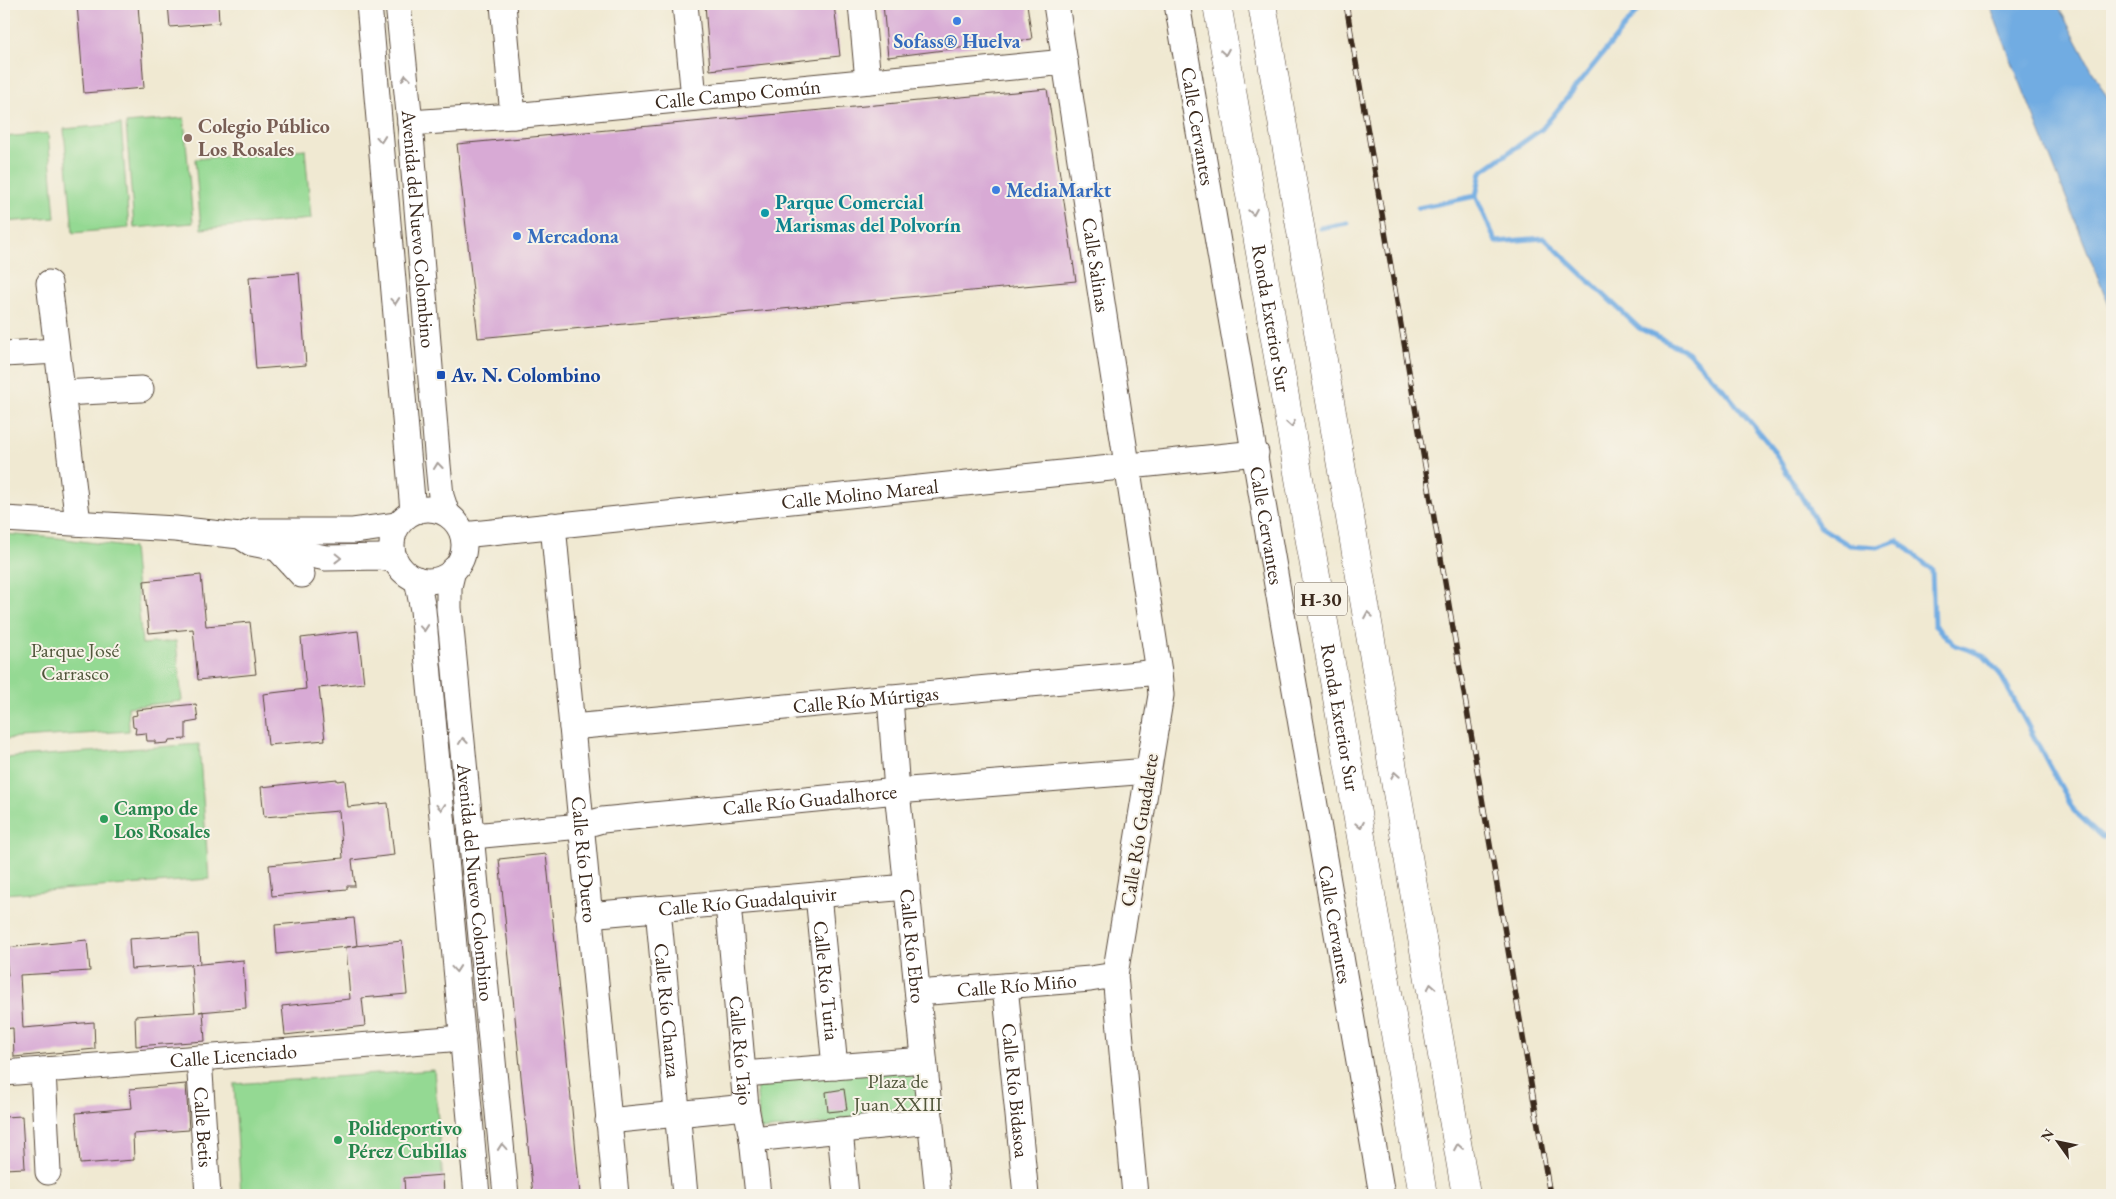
<svg xmlns="http://www.w3.org/2000/svg" width="2116" height="1199" font-family="'EB Garamond',serif">
	<style>
		.green { fill: #94d993; stroke: #688258 }
		.water { fill: #71ace2; stroke: #566b80 }
		.lines { fill: none; stroke-linecap: round; stroke-linejoin: round }
		.stream { stroke: #71ace2; stroke-width: 5 }
		.building { fill: #d8aad5 }
		.minor-casing { stroke: #564739; stroke-width: 27 }
		.highway-casing { stroke: #564739; stroke-width: 29 }
		.minor { stroke: #fff; stroke-width: 25 }
		.highway { stroke: #fff; stroke-width: 28 }
		.rail-casing { stroke: #3b2a1e; stroke-width: 5.5 }
		.rail { stroke: #f7f3e8; stroke-width: 4; stroke-dasharray: 11; stroke-linecap: butt }
		.oneway { stroke: #a79f9a }
		.shop-dot { fill: #3f7fe0; stroke: #f7f3e8; stroke-width: 2 }
		.education-dot { fill: #8d6e63; stroke: #f7f3e8; stroke-width: 2 }
		.culture-dot { fill: #0f9aa8; stroke: #f7f3e8; stroke-width: 2 }
		.transit-dot { fill: #1a4fb4; stroke: #f7f3e8; stroke-width: 2 }
		.leisure-dot { fill: #2e9e5b; stroke: #f7f3e8; stroke-width: 2 }
		.labels { text-anchor: middle; dominant-baseline: central; stroke-width: 4; stroke-linejoin: round; paint-order: stroke }
		.shield { fill: #f7f3e8; stroke: #73665b; stroke-width: 1 }
		.shield-label { font-size: 19px; font-weight: bold; fill: #3b2a1e }
		.shop-label { font-size: 20px; font-weight: bold; fill: #366cbe; stroke: #f7f3e8; text-anchor: start }
		.street-label { font-size: 20px; fill: #3b2a1e; stroke: #f7f3e8 }
		.education-label { font-size: 20px; font-weight: bold; fill: #785e54; stroke: #f7f3e8; text-anchor: start }
		.culture-label { font-size: 20px; font-weight: bold; fill: #0d838f; stroke: #f7f3e8; text-anchor: start }
		.transit-label { font-size: 20px; font-weight: bold; fill: #164399; stroke: #f7f3e8; text-anchor: start }
		.park-label { font-size: 20px; fill: #51563b; stroke: #f7f3e8 }
		.leisure-label { font-size: 20px; font-weight: bold; fill: #27864d; stroke: #f7f3e8; text-anchor: start }
	</style>
	<rect width="100%" height="100%" fill="#f7f3e8"/>
	<filter id="ink" filterUnits="userSpaceOnUse"><feTurbulence type="fractalNoise" baseFrequency=".02" numOctaves="2"/><feDisplacementMap in="SourceGraphic" scale="10" xChannelSelector="R" yChannelSelector="G"/><feConvolveMatrix kernelMatrix="1 2 1 2 8 2 1 2 1" color-interpolation-filters="sRGB"/></filter>
	<filter id="wash" filterUnits="userSpaceOnUse"><feTurbulence type="fractalNoise" baseFrequency=".0096" numOctaves="4" result="noise"/><feDisplacementMap in="SourceGraphic" scale="20" xChannelSelector="R" yChannelSelector="G"/><feGaussianBlur stdDeviation="1.12" result="paint"/><feColorMatrix in="noise" values="0 0 0 0 0 0 0 0 0 0 0 0 0 0 0 0 0 1.4 0 .05"/><feComposite in="paint" operator="in"/></filter>
	<g filter="url(#wash)">
		<rect width="100%" height="100%" fill="#f0e9d2"/>
		<path class="green" d="M 184,118 L 193,223 L 134,228 L 126,123 Z
			M 121,124 L 129,228 L 73,233 L 64,129 Z
			M 48,133 L 55,218 L 4,222 L 4,137 Z
			M 305,149 L 311,219 L 201,229 L 195,159 Z
			M 4,534 L 58,538 L 133,548 L 142,644 L 176,641 L 182,701 L 128,707 L 129,731 L 4,739 Z
			M 199,744 L 209,879 L 4,894 L 4,758 Z
			M 921,1066 L 924,1115 L 760,1130 L 756,1083 Z
			M 434,1070 L 444,1195 L 241,1195 L 234,1084 Z"/>
		<path class="water" d="M 1989,4 L 2057,4 L 2112,107 L 2112,313 Z"/>
		<g class="lines">
			<path class="stream" d="M 1643,4 L 1542,129 L 1481,172 L 1476,196 L 1496,242 L 1544,238 L 1639,328 L 1688,352 L 1723,389 L 1772,448 L 1819,526 L 1849,545 L 1878,547 L 1897,540 L 1932,570 L 1934,625 L 1955,645 L 1983,655 L 2000,674 L 2074,811 L 2102,837 L 2112,837
				M 1418,208 L 1476,196
				M 1320,228 L 1347,223"/>
		</g>
		<g id="blocks">
			<path class="building" d="M 77,4 L 138,4 L 144,88 L 84,93 Z
				M 168,4 L 218,4 L 219,23 L 170,27 Z
				M 705,4 L 834,4 L 840,56 L 710,70 Z
				M 883,4 L 1027,4 L 1032,39 L 888,57 Z
				M 1047,89 L 1076,281 L 478,338 L 457,144 Z
				M 299,273 L 306,365 L 256,369 L 249,277 Z
				M 201,575 L 206,626 L 250,622 L 256,674 L 198,680 L 193,629 L 149,633 L 144,581 Z
				M 358,631 L 364,683 L 319,688 L 325,740 L 268,745 L 263,694 L 306,689 L 301,638 Z
				M 196,704 L 198,721 L 186,723 L 186,739 L 169,740 L 168,743 L 155,744 L 155,741 L 147,741 L 146,733 L 135,734 L 136,728 L 133,727 L 132,716 L 137,715 L 136,710 Z
				M 337,779 L 337,781 L 345,780 L 348,807 L 388,803 L 394,855 L 352,860 L 355,886 L 347,886 L 347,889 L 272,896 L 269,865 L 343,858 L 339,811 L 264,817 L 261,787 Z
				M 546,854 L 570,1088 L 580,1195 L 533,1195 L 499,859 Z
				M 354,918 L 357,946 L 277,954 L 275,925 Z
				M 198,934 L 200,964 L 131,969 L 129,939 Z
				M 87,940 L 90,971 L 20,975 L 23,1028 L 94,1022 L 95,1049 L 14,1057 L 13,1028 L 4,1029 L 4,976 L 8,976 L 5,948 Z
				M 402,941 L 407,994 L 362,998 L 365,1026 L 285,1035 L 282,1006 L 350,999 L 346,947 Z
				M 243,960 L 246,1008 L 199,1012 L 203,1011 L 205,1041 L 136,1046 L 135,1016 L 195,1012 L 191,965 Z
				M 186,1084 L 189,1130 L 133,1134 L 134,1160 L 80,1164 L 76,1113 L 132,1108 L 130,1089 Z
				M 844,1089 L 847,1110 L 828,1112 L 826,1092 Z
				M 22,1116 L 25,1168 L 4,1169 L 4,1117 Z
				M 443,1175 L 444,1195 L 405,1195 L 404,1178 Z"/>
		</g>
	</g>
	<g filter="url(#ink)">
		<use href="#blocks" fill-opacity="0" stroke="#564739" stroke-width="1"/>
		<g class="lines">
			<g class="minor-casing">
				<g id="minor">
					<path d="M 369,4 L 413,511"/>
					<path id="s1" d="M 398,4 L 410,123 L 438,465 L 441,496 L 447,514"/>
					<path d="M 503,4 L 513,116"/>
					<path d="M 685,4 L 694,98"/>
					<path d="M 861,4 L 868,81"/>
					<path id="s2" d="M 1056,4 L 1159,672 L 1161,695 L 1115,975 L 1135,1195"/>
					<path id="s3" d="M 1177,4 L 1382,1195"/>
					<path id="s4" d="M 410,123 L 513,116 L 1065,62"/>
					<path d="M 49,283 L 78,523"/>
					<path d="M 4,354 L 57,351"/>
					<path d="M 62,393 L 141,389"/>
					<circle cx="428" cy="545" r="36"/>
					<path d="M 4,519 L 175,529 L 240,536 L 251,543 L 326,558 L 381,557 L 395,560"/>
					<path id="s5" d="M 553,525 L 616,1195"/>
					<path d="M 242,535 L 253,531 L 353,531 L 397,525"/>
					<path id="s6" d="M 463,535 L 1256,453"/>
					<path d="M 278,549 L 302,575"/>
					<path id="s7" d="M 453,570 L 449,587 L 449,608 L 506,1195"/>
					<path d="M 417,579 L 423,610 L 477,1195"/>
					<path id="s8" d="M 890,697 L 897,791 L 938,1195"/>
					<path id="s9" d="M 572,727 L 1159,672"/>
					<path id="s10" d="M 473,836 L 581,826 L 602,820 L 897,791 L 1148,771"/>
					<path id="s11" d="M 818,895 L 835,1067"/>
					<path id="s12" d="M 728,903 L 746,1107 L 752,1139 L 758,1195"/>
					<path id="s13" d="M 658,909 L 685,1195"/>
					<path id="s14" d="M 588,915 L 907,887"/>
					<path id="s15" d="M 1005,986 L 1026,1195"/>
					<path id="s16" d="M 918,993 L 1090,979 L 1115,975"/>
					<path id="s17" d="M 199,1058 L 208,1195"/>
					<path d="M 43,1070 L 48,1172"/>
					<path id="s18" d="M 4,1073 L 463,1038"/>
					<path d="M 743,1074 L 924,1060"/>
					<path d="M 608,1121 L 746,1107"/>
					<path d="M 840,1130 L 846,1195"/>
					<path d="M 752,1139 L 931,1121"/>
				</g>
			</g>
			<g class="highway-casing">
				<g id="highway">
					<path id="s19" d="M 1217,4 L 1423,1195"/>
					<path d="M 1262,4 L 1466,1195"/>
				</g>
			</g>
			<use href="#minor" class="minor"/>
			<use href="#highway" class="highway"/>
			<g class="rail-casing">
				<path id="rail" d="M 1346,4 L 1550,1195"/>
			</g>
			<use href="#rail" class="rail"/>
		</g>
		<defs><path id="oneway-chevron" d="M-2-3.5L2.5 0L-2 3.5" fill="none" stroke-width="1.6" stroke-linecap="round" stroke-linejoin="round" transform="scale(1.25)"/></defs>
		<g class="oneway">
			<use href="#oneway-chevron" transform="translate(1225 52) rotate(80)"/>
			<use href="#oneway-chevron" transform="translate(406 78) rotate(-96)"/>
			<use href="#oneway-chevron" transform="translate(381 139) rotate(85)"/>
			<use href="#oneway-chevron" transform="translate(1253 212) rotate(80)"/>
			<use href="#oneway-chevron" transform="translate(395 301) rotate(85)"/>
			<use href="#oneway-chevron" transform="translate(1291 424) rotate(80)"/>
			<use href="#oneway-chevron" transform="translate(438 466) rotate(-96)"/>
			<use href="#oneway-chevron" transform="translate(338 558) rotate(1)"/>
			<use href="#oneway-chevron" transform="translate(1368 615) rotate(-100)"/>
			<use href="#oneway-chevron" transform="translate(424 628) rotate(85)"/>
			<use href="#oneway-chevron" transform="translate(463 741) rotate(-96)"/>
			<use href="#oneway-chevron" transform="translate(1395 775) rotate(-100)"/>
			<use href="#oneway-chevron" transform="translate(441 807) rotate(85)"/>
			<use href="#oneway-chevron" transform="translate(1360 825) rotate(80)"/>
			<use href="#oneway-chevron" transform="translate(456 969) rotate(85)"/>
			<use href="#oneway-chevron" transform="translate(1431 987) rotate(-100)"/>
			<use href="#oneway-chevron" transform="translate(502 1147) rotate(-95)"/>
			<use href="#oneway-chevron" transform="translate(1458 1147) rotate(-100)"/>
		</g>
	</g>
	<g class="shop-dot">
		<circle cx="957" cy="21" r="5"/>
		<circle cx="996" cy="190" r="5"/>
		<circle cx="517" cy="236" r="5"/>
	</g>
	<circle class="education-dot" cx="188" cy="138" r="5"/>
	<circle class="culture-dot" cx="765" cy="213" r="5"/>
	<rect class="transit-dot" x="436" y="370" width="10" height="10" rx="2.5"/>
	<g class="leisure-dot">
		<circle cx="104" cy="819" r="5"/>
		<circle cx="338" cy="1140" r="5"/>
	</g>
	<g class="labels">
		<rect class="shield" x="1295" y="582.5" width="52" height="33" rx="4"/>
		<g class="shield-label">
			<text x="1321" y="599">H-30</text>
		</g>
		<g class="shop-label">
			<text x="957" y="41" text-anchor="middle">Sofass® Huelva</text>
			<text x="1006" y="190">MediaMarkt</text>
			<text x="527" y="236">Mercadona</text>
		</g>
		<g class="street-label">
			<text stroke="none"><textPath href="#s4" startOffset="329">Calle Campo Común</textPath></text>
			<text stroke="none"><textPath href="#s3" startOffset="124">Calle Cervantes</textPath></text>
			<text stroke="none"><textPath href="#s1" startOffset="226">Avenida del Nuevo Colombino</textPath></text>
			<text stroke="none"><textPath href="#s2" startOffset="264">Calle Salinas</textPath></text>
			<text stroke="none"><textPath href="#s19" startOffset="319">Ronda Exterior Sur</textPath></text>
			<text stroke="none"><textPath href="#s6" startOffset="399">Calle Molino Mareal</textPath></text>
			<text stroke="none"><textPath href="#s3" startOffset="529">Calle Cervantes</textPath></text>
			<text stroke="none"><textPath href="#s9" startOffset="295">Calle Río Múrtigas</textPath></text>
			<text stroke="none"><textPath href="#s19" startOffset="724">Ronda Exterior Sur</textPath></text>
			<text stroke="none"><textPath href="#s10" startOffset="339">Calle Río Guadalhorce</textPath></text>
			<text transform="translate(1139 830) rotate(-81)">Calle Río Guadalete</text>
			<text stroke="none"><textPath href="#s5" startOffset="336">Calle Río Duero</textPath></text>
			<text stroke="none"><textPath href="#s7" startOffset="314">Avenida del Nuevo Colombino</textPath></text>
			<text stroke="none"><textPath href="#s14" startOffset="160">Calle Río Guadalquivir</textPath></text>
			<text stroke="none"><textPath href="#s3" startOffset="934">Calle Cervantes</textPath></text>
			<text stroke="none"><textPath href="#s8" startOffset="250">Calle Río Ebro</textPath></text>
			<text stroke="none"><textPath href="#s11" startOffset="86">Calle Río Turia</textPath></text>
			<text stroke="none"><textPath href="#s16" startOffset="99">Calle Río Miño</textPath></text>
			<text stroke="none"><textPath href="#s13" startOffset="102">Calle Río Chanza</textPath></text>
			<text stroke="none"><textPath href="#s12" startOffset="148">Calle Río Tajo</textPath></text>
			<text stroke="none"><textPath href="#s18" startOffset="230">Calle Licenciado</textPath></text>
			<text stroke="none"><textPath href="#s15" startOffset="105">Calle Río Bidasoa</textPath></text>
			<text stroke="none"><textPath href="#s17" startOffset="69">Calle Betis</textPath></text>
		</g>
		<g class="education-label">
			<text x="198" y="126">Colegio Público<tspan x="198" dy="23">Los Rosales</tspan></text>
		</g>
		<g class="culture-label">
			<text x="775" y="202">Parque Comercial<tspan x="775" dy="23">Marismas del Polvorín</tspan></text>
		</g>
		<g class="transit-label">
			<text x="451" y="375">Av. N. Colombino</text>
		</g>
		<g class="park-label">
			<text x="75" y="650">Parque José<tspan x="75" dy="23">Carrasco</tspan></text>
			<text x="898" y="1081">Plaza de<tspan x="898" dy="23">Juan XXIII</tspan></text>
		</g>
		<g class="leisure-label">
			<text x="114" y="808">Campo de<tspan x="114" dy="23">Los Rosales</tspan></text>
			<text x="348" y="1128">Polideportivo<tspan x="348" dy="23">Pérez Cubillas</tspan></text>
		</g>
	</g>
	<rect width="2116" height="1199" fill="none" stroke="#f7f3e8" stroke-width="20"/>
	<g transform="translate(2058 1142) rotate(303)" stroke="#f7f3e8" stroke-width="4" paint-order="stroke">
	<path d="M0-4L9 19L0 12L-9 19Z" fill="#3b2a1e"/>
	<text y="-8" font-size="14" font-weight="bold" text-anchor="middle" fill="#3b2a1e">N</text>
	</g>
</svg>
